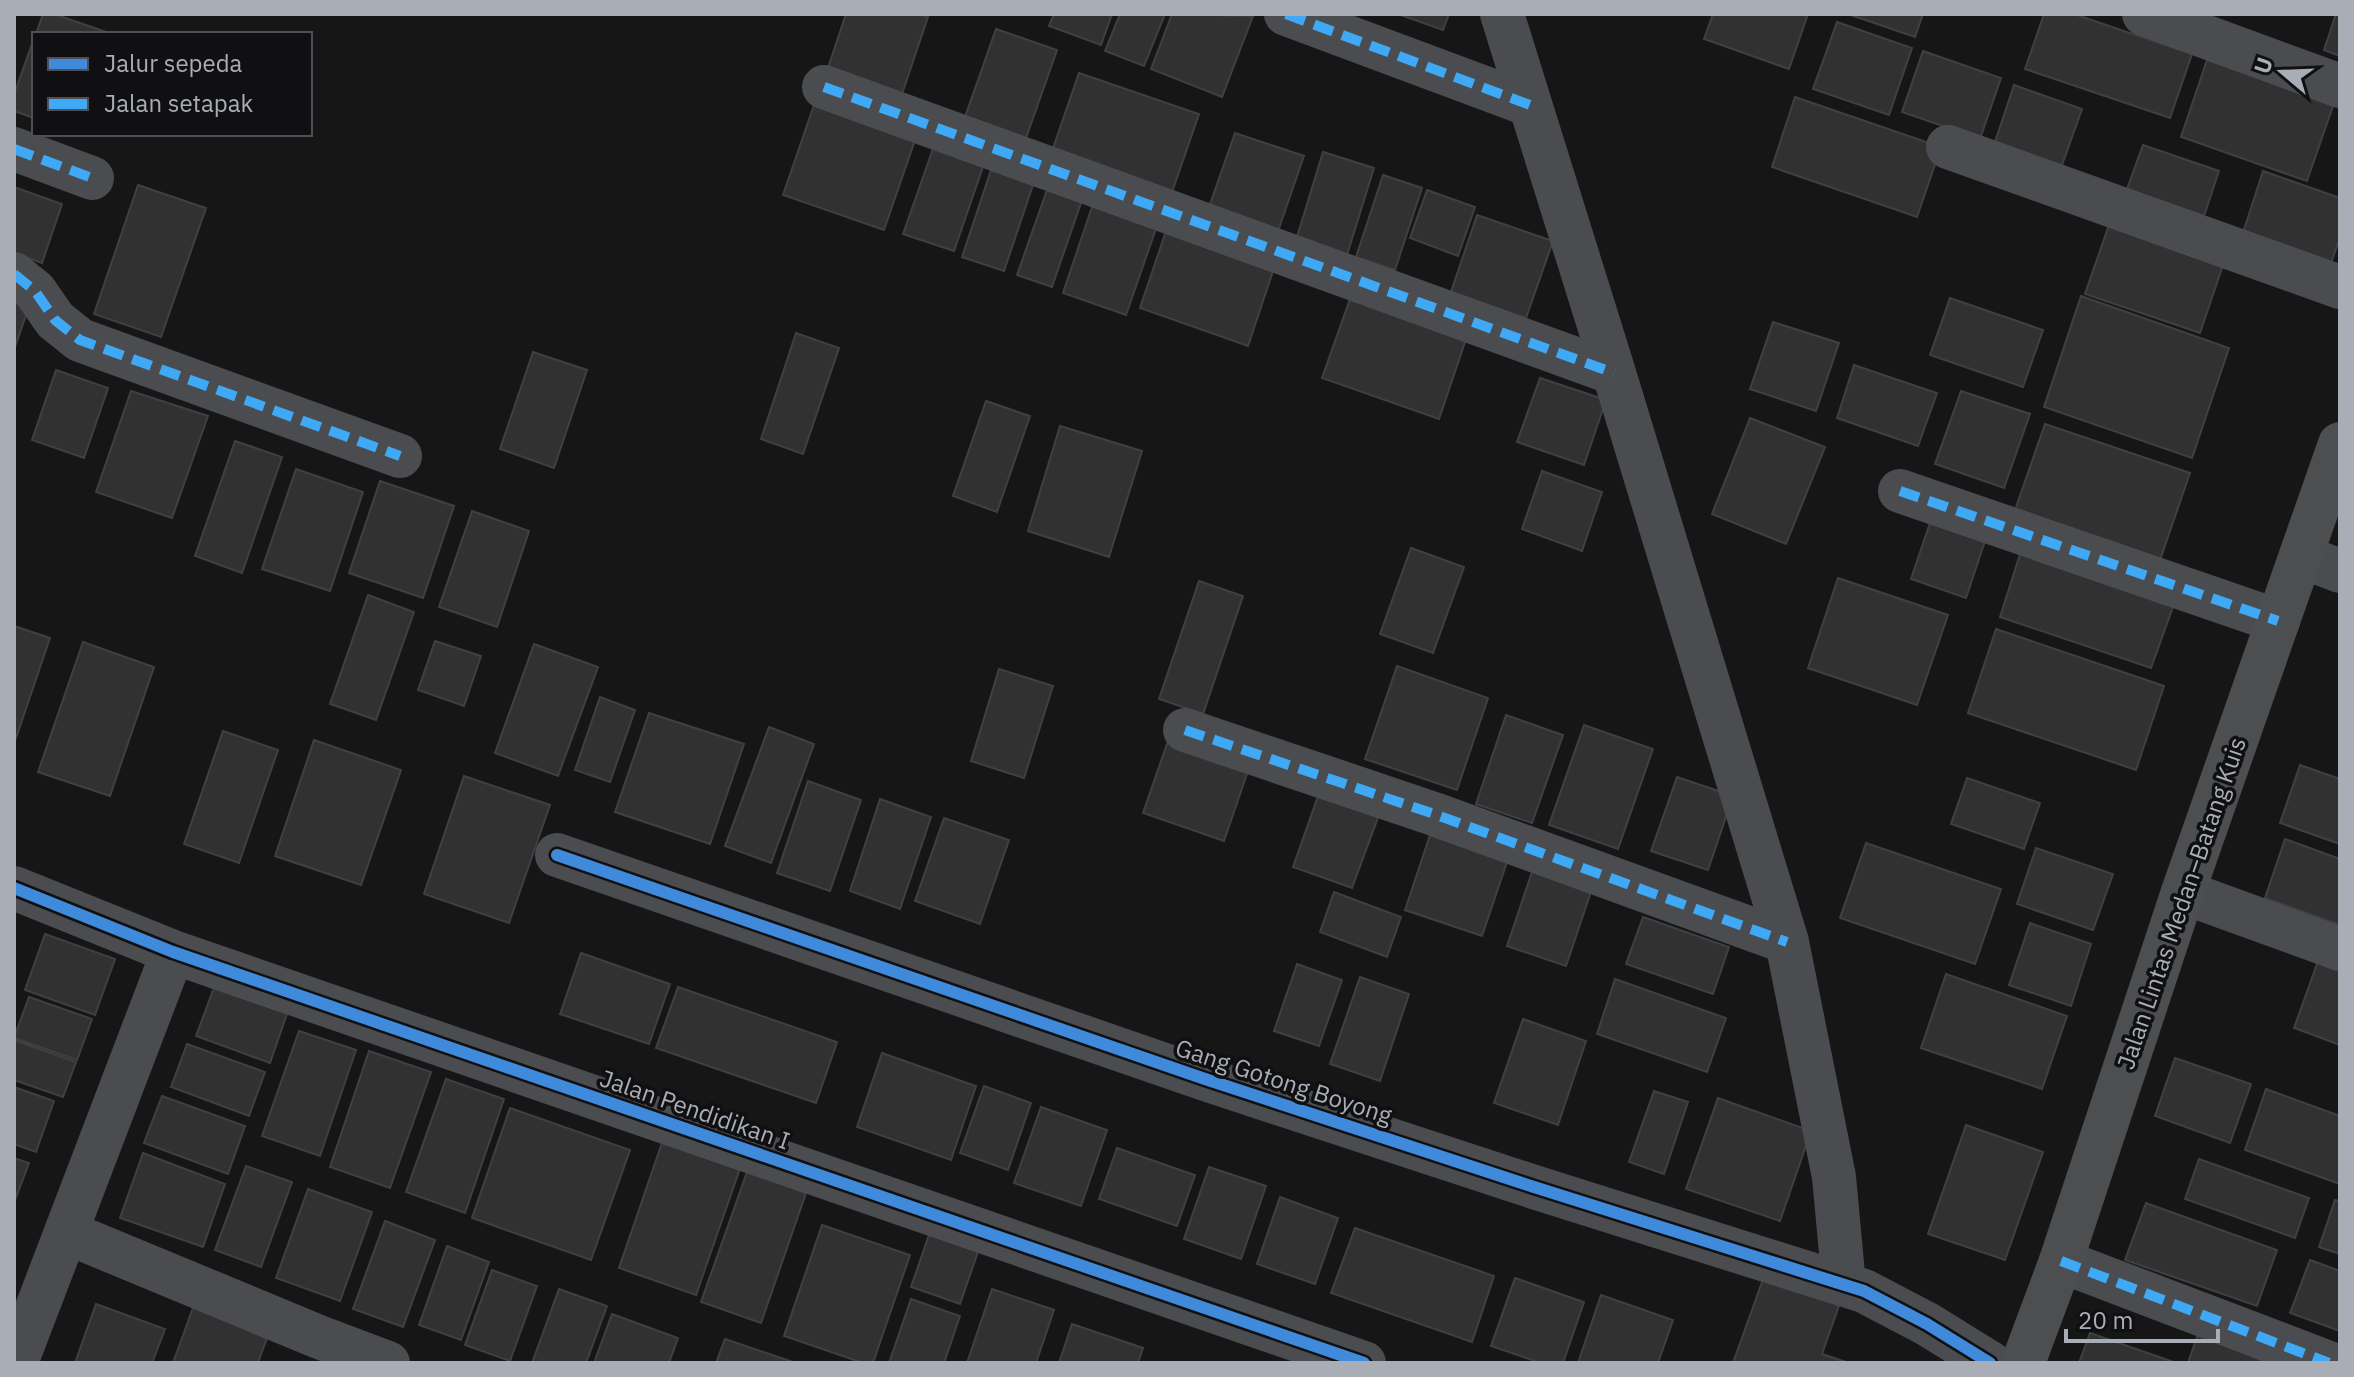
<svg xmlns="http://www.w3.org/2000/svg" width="2354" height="1377" font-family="'IBM Plex Sans',sans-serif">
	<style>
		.building { fill: #313132; stroke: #3f4042; stroke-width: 2 }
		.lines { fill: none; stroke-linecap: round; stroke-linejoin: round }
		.minor { stroke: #4b4c4f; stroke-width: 44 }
		.highway { stroke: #4d4e50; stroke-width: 44 }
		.quiet { stroke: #3fa9f5; stroke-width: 10; stroke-dasharray: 20 10; stroke-linecap: butt }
		.cycleway-casing { stroke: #101012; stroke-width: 17 }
		.cycleway { stroke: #408adc; stroke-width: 12 }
		.labels { text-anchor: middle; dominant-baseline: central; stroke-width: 7; stroke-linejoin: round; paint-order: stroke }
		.street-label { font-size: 24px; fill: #a9adb6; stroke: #101012 }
	</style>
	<rect width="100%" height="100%" fill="#161616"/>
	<path class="building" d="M 43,14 L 54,14 L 112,34 L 36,34 Z
		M 846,14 L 919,14 L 928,17 L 902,94 L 828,68 Z
		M 1054,14 L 1112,14 L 1101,45 L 1049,26 Z
		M 1120,14 L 1165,14 L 1144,66 L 1105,51 Z
		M 1172,14 L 1253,16 L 1222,97 L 1151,69 Z
		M 1398,14 L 1449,14 L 1443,30 Z
		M 1713,14 L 1808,14 L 1789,69 L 1704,39 Z
		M 1848,14 L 1923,14 L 1915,37 Z
		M 2044,14 L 2074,14 L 2192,54 L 2170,118 L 2025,69 Z
		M 2336,14 L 2340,14 L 2340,56 L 2324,50 Z
		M 1837,22 L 1912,48 L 1889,115 L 1813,89 Z
		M 996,29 L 1057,50 L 1025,141 L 964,120 Z
		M 34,38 L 34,118 L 14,111 L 14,95 Z
		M 1923,51 L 2001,78 L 1980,139 L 1902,112 Z
		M 2207,60 L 2334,103 L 2307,181 L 2181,137 Z
		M 1079,73 L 1199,114 L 1170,198 L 1050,157 Z
		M 2014,85 L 2082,109 L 2061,168 L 1994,145 Z
		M 1795,97 L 1941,147 L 1917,217 L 1772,167 Z
		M 814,105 L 915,140 L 884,230 L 783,195 Z
		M 1235,133 L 1304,156 L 1277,234 L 1208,210 Z
		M 935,143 L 985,161 L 954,251 L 903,234 Z
		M 2143,145 L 2219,171 L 2204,216 L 2127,189 Z
		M 1323,152 L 1374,168 L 1347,255 L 1296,240 Z
		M 991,170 L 1033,185 L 1004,271 L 962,257 Z
		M 2263,171 L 2340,198 L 2340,237 L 2326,278 L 2238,248 Z
		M 1383,175 L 1422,188 L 1395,270 L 1356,257 Z
		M 138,185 L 206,208 L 161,337 L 94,314 Z
		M 14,187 L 62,204 L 42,263 L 14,253 Z
		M 1048,187 L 1082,200 L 1052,287 L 1017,275 Z
		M 1427,190 L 1475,207 L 1458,256 L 1410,238 Z
		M 1095,198 L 1159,220 L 1126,315 L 1063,293 Z
		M 1477,215 L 1553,241 L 1526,318 L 1451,292 Z
		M 2111,219 L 2225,259 L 2200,333 L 2085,294 Z
		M 1166,231 L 1274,268 L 1248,346 L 1140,308 Z
		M 14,288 L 33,295 L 14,350 Z
		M 2081,296 L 2229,348 L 2192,458 L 2044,407 Z
		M 1950,298 L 2043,330 L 2023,387 L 1930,355 Z
		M 1350,299 L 1466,339 L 1439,419 L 1322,378 Z
		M 1773,322 L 1839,343 L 1816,411 L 1750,389 Z
		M 796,333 L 839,348 L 803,454 L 761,439 Z
		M 533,352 L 587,370 L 554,468 L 500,449 Z
		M 1854,365 L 1937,393 L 1918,446 L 1837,418 Z
		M 56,370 L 108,388 L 84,458 L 32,440 Z
		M 1540,378 L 1606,400 L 1584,465 L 1517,442 Z
		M 131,391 L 208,416 L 172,518 L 96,492 Z
		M 1961,391 L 2030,414 L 2004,488 L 1935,464 Z
		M 986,401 L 1030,416 L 997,512 L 953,496 Z
		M 1750,418 L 1825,447 L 1786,544 L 1712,514 Z
		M 2045,424 L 2190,473 L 2159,563 L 2014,513 Z
		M 1060,426 L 1142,451 L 1109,557 L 1028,531 Z
		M 235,441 L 282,457 L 242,573 L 195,556 Z
		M 296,469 L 363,492 L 330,591 L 262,569 Z
		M 1542,471 L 1602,492 L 1582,551 L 1522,529 Z
		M 380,481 L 454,506 L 423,598 L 349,573 Z
		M 1935,508 L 1990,526 L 1966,598 L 1911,579 Z
		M 472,511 L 529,531 L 497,627 L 439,607 Z
		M 1411,548 L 1464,567 L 1433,653 L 1380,634 Z
		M 2021,551 L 2174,604 L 2151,668 L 2000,617 Z
		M 1838,578 L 1948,615 L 1917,705 L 1808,668 Z
		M 1199,581 L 1243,596 L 1203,714 L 1159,699 Z
		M 368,595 L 414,612 L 376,720 L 330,704 Z
		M 14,626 L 50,638 L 14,744 Z
		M 1996,629 L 2164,686 L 2136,770 L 1968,713 Z
		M 435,641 L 481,656 L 464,706 L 418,690 Z
		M 83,642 L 154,667 L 110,796 L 38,772 Z
		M 534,644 L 598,667 L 558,776 L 495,753 Z
		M 1397,666 L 1488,698 L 1457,790 L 1365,759 Z
		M 999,669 L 1053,686 L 1024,778 L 971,761 Z
		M 600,697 L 635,710 L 610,782 L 575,770 Z
		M 649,713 L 744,744 L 710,844 L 615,812 Z
		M 1506,715 L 1563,735 L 1532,823 L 1476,804 Z
		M 1584,725 L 1653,749 L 1618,849 L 1549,825 Z
		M 769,727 L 814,744 L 771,863 L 725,846 Z
		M 223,731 L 278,750 L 239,863 L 184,844 Z
		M 314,740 L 401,770 L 361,885 L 275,856 Z
		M 1168,741 L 1249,768 L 1224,841 L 1143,813 Z
		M 2300,765 L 2340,779 L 2340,844 L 2280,823 Z
		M 464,776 L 550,805 L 509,923 L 424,894 Z
		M 1677,777 L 1733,796 L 1708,870 L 1651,851 Z
		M 1967,778 L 2040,803 L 2024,849 L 1951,824 Z
		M 808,781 L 861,800 L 830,891 L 777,873 Z
		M 1323,782 L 1383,804 L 1352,888 L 1293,867 Z
		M 880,799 L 931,817 L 900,909 L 850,891 Z
		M 944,818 L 1009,840 L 980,924 L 915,901 Z
		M 1430,835 L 1507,862 L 1482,936 L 1405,910 Z
		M 2285,839 L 2340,859 L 2340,925 L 2265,898 Z
		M 1866,843 L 2001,889 L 1975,964 L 1840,918 Z
		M 2036,848 L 2113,874 L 2093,930 L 2017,904 Z
		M 1534,866 L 1593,886 L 1566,966 L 1507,946 Z
		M 1334,892 L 1401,917 L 1387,957 L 1320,932 Z
		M 1643,917 L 1729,947 L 1713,994 L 1626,964 Z
		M 2030,923 L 2091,944 L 2071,1006 L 2009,985 Z
		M 45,934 L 115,959 L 95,1015 L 25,990 Z
		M 581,953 L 670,984 L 649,1044 L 560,1014 Z
		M 2318,961 L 2340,969 L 2340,1045 L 2294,1028 Z
		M 1297,964 L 1342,980 L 1319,1046 L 1274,1031 Z
		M 1946,974 L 2067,1016 L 2042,1089 L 1921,1048 Z
		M 1360,977 L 1409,994 L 1380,1081 L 1330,1064 Z
		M 1615,979 L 1726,1018 L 1707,1072 L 1597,1034 Z
		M 215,985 L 288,1011 L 270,1063 L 196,1036 Z
		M 678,987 L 837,1042 L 816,1103 L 656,1048 Z
		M 29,997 L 92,1019 L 77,1060 L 14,1038 Z
		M 1523,1019 L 1586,1041 L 1558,1125 L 1494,1103 Z
		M 299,1031 L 356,1050 L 320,1156 L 262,1136 Z
		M 14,1040 L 76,1062 L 63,1097 L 14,1080 Z
		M 187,1044 L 265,1072 L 249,1116 L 171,1087 Z
		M 369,1051 L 431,1072 L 390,1188 L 330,1167 Z
		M 882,1053 L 976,1086 L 951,1160 L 857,1127 Z
		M 2175,1058 L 2251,1084 L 2230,1143 L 2155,1116 Z
		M 446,1079 L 504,1099 L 465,1213 L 406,1192 Z
		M 984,1086 L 1031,1103 L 1008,1170 L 960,1153 Z
		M 14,1087 L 54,1101 L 36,1152 L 14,1144 Z
		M 2266,1089 L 2340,1116 L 2340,1184 L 2245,1150 Z
		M 1654,1091 L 1688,1102 L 1664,1174 L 1629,1162 Z
		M 162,1096 L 245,1126 L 228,1174 L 144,1143 Z
		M 1718,1098 L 1811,1131 L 1780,1221 L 1686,1189 Z
		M 1041,1107 L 1107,1130 L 1081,1206 L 1014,1183 Z
		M 510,1108 L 630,1150 L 591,1260 L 472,1218 Z
		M 1966,1125 L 2043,1152 L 2005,1260 L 1928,1234 Z
		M 664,1137 L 742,1163 L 696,1295 L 619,1268 Z
		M 1117,1148 L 1195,1175 L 1177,1226 L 1099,1199 Z
		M 143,1153 L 225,1184 L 203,1247 L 120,1218 Z
		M 14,1158 L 29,1163 L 14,1203 Z
		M 2199,1159 L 2309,1198 L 2295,1238 L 2185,1199 Z
		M 246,1166 L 292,1182 L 261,1267 L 215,1250 Z
		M 1209,1167 L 1266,1186 L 1241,1259 L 1184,1239 Z
		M 747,1172 L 806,1193 L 761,1323 L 701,1302 Z
		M 308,1189 L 372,1212 L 340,1301 L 276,1278 Z
		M 1280,1197 L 1338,1218 L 1315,1284 L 1257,1264 Z
		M 2335,1200 L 2340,1201 L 2340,1254 L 2319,1247 Z
		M 2146,1203 L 2277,1250 L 2257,1306 L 2125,1260 Z
		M 385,1221 L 435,1240 L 403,1327 L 353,1309 Z
		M 822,1225 L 910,1255 L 873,1363 L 863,1363 L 784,1336 Z
		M 1355,1228 L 1494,1276 L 1472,1342 L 1331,1293 Z
		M 931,1229 L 980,1246 L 960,1304 L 911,1287 Z
		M 447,1246 L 489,1262 L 461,1340 L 419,1325 Z
		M 2310,1260 L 2340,1271 L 2340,1331 L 2290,1313 Z
		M 492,1270 L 537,1286 L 510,1361 L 465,1345 Z
		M 1766,1271 L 1842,1297 L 1822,1354 L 1849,1363 L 1733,1363 Z
		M 1515,1278 L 1584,1302 L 1563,1363 L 1541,1363 L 1491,1346 Z
		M 559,1289 L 607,1306 L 586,1363 L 532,1363 Z
		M 992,1289 L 1054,1310 L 1036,1363 L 967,1363 Z
		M 1601,1295 L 1673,1320 L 1658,1363 L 1578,1363 Z
		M 911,1299 L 960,1316 L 944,1363 L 889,1363 Z
		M 96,1304 L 165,1329 L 152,1363 L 75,1363 Z
		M 194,1305 L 269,1332 L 258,1363 L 173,1363 Z
		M 612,1314 L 678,1338 L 669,1363 L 594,1363 Z
		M 1072,1324 L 1143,1348 L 1138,1363 L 1059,1363 Z
		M 2200,1328 L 2298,1363 L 2188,1363 Z
		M 2090,1333 L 2171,1361 L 2170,1363 L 2079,1363 Z
		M 725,1339 L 796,1363 L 716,1363 Z"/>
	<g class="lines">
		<path class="minor" d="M 1286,14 L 1530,105
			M 1502,14 L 1614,373 L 1787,942 L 1834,1177 L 1844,1285
			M 2144,14 L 2340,86
			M 824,87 L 1614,373
			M 1948,147 L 2340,287
			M 14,149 L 92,178
			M 14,274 L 35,291 L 55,320 L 80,340 L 400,456
			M 1900,491 L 2278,621
			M 2301,556 L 2340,571
			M 1185,730 L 1434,814 L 1787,942
			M 557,855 L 1205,1079 L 1534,1187 L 1864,1291 L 1927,1324 L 1990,1363
			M 14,888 L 173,952 L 1364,1363
			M 2183,892 L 2340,949
			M 68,1233 L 319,1337 L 388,1363
			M 2061,1261 L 2329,1363
			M 16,1363 L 173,952"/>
		<path class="highway" d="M 2023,1363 L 2061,1261 L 2183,892 L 2340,444"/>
		<path class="quiet" d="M 1286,14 L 1530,105
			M 824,87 L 1614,373
			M 14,149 L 92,178
			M 14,274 L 35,291 L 55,320 L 80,340 L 400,456
			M 1900,491 L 2278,621
			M 1185,730 L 1434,814 L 1787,942
			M 2061,1261 L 2329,1363"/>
		<g class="cycleway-casing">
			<path id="cycleway" d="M 557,855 L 1205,1079 L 1534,1187 L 1864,1291 L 1927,1324 L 1990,1363
				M 14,888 L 173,952 L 1364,1363"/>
		</g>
		<use href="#cycleway" class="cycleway"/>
	</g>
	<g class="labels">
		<g class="street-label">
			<text transform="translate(2181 903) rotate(-71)">Jalan Lintas Medan–Batang Kuis</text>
			<text transform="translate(1284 1081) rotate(18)">Gang Gotong Boyong</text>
			<text transform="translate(695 1109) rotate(19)">Jalan Pendidikan I</text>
		</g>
	</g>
	<rect width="2354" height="1377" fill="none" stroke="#a9adb6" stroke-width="32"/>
	<rect x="32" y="32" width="280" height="104" fill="#101012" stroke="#4d4f54" stroke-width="2"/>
	<rect x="48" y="58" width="40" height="12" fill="#408adc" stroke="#4d4f54" stroke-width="2"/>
	<text x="104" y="72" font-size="24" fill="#a9adb6">Jalur sepeda</text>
	<rect x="48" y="98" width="40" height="12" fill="#3fa9f5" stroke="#4d4f54" stroke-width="2"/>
	<text x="104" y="112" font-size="24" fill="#a9adb6">Jalan setapak</text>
	<g transform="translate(2282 72) rotate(289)" stroke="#101012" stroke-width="6" paint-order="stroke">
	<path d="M0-6L14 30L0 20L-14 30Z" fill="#a9adb6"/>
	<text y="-12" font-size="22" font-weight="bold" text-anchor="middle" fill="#a9adb6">U</text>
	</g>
	<path d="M2066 1329v12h152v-12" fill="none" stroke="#a9adb6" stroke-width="4"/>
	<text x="2078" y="1329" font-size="24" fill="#a9adb6" stroke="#101012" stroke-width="6" paint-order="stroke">20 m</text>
</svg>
